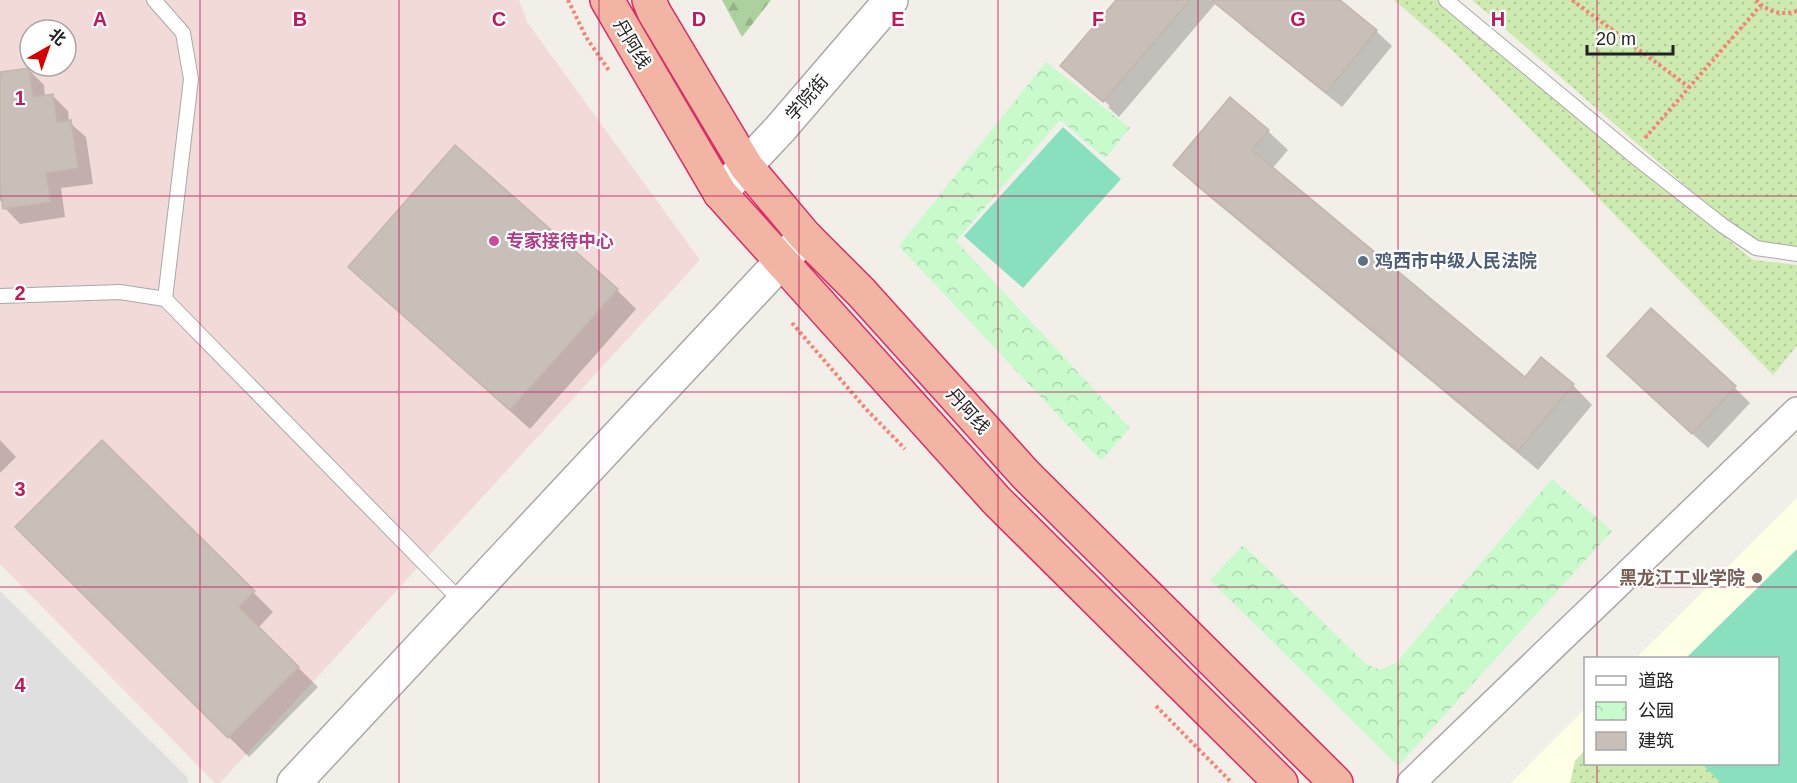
<svg xmlns="http://www.w3.org/2000/svg" width="1797" height="783" font-family="Arial,'Noto Sans SC',sans-serif">
	<style>
		.residential { fill: #e0dfdf }
		.commercial { fill: #f2dad9; fill-rule: evenodd }
		.education { fill: #ffffe5 }
		.grass { fill: url(#grass-dots) }
		.forest { fill: url(#forest-firs) }
		.park { fill: url(#park-crowns) }
		.pitch { fill: #88e0be }
		.shadow { fill: #0003 }
		.building { fill: #c7bfb8; stroke: #c4b6ab; stroke-width: 1.5 }
		.lines { fill: none; stroke-linecap: round; stroke-linejoin: round }
		.service-casing { stroke: #a9a9a9; stroke-width: 16 }
		.minor-casing { stroke: #a9a9a9; stroke-width: 30 }
		.tertiary-casing { stroke: #a9a9a9; stroke-width: 36 }
		.trunk-casing { stroke: #dc2a67; stroke-width: 36 }
		.path { stroke: #fa8072; stroke-width: 4; stroke-dasharray: 3 3; stroke-linecap: butt }
		.service { stroke: #fff; stroke-width: 14 }
		.minor { stroke: #fff; stroke-width: 27 }
		.tertiary { stroke: #fff; stroke-width: 33 }
		.trunk { stroke: #f2b4a3; stroke-width: 33 }
		.grid { fill: none; stroke: #c2185b; stroke-width: 1.5; stroke-opacity: 0.55 }
		.hotel-dot { fill: #d1479c; stroke: #fff; stroke-width: 2 }
		.service-dot { fill: #5c6f8a; stroke: #fff; stroke-width: 2 }
		.education-dot { fill: #8d6e63; stroke: #fff; stroke-width: 2 }
		.labels { text-anchor: middle; dominant-baseline: central; stroke-width: 4.5; stroke-linejoin: round; paint-order: stroke }
		.street-label { font-size: 18px; fill: #222; stroke: #fff }
		.hotel-label { font-size: 18px; font-weight: bold; fill: #b23c85; stroke: #fff; text-anchor: start }
		.service-label { font-size: 18px; font-weight: bold; fill: #4e5e75; stroke: #fff; text-anchor: start }
		.education-label { font-size: 18px; font-weight: bold; fill: #785e54; stroke: #fff; text-anchor: end }
		.grid-label { font-size: 20px; text-anchor: middle; font-weight: bold; fill: #c2185b; stroke: #fff; stroke-width: 4.5; stroke-linejoin: round; paint-order: stroke }
	</style>
	<defs>
		<pattern id="grass-dots" width="8" height="8" patternUnits="userSpaceOnUse" patternTransform="scale(1.5)"><rect width="8" height="8" fill="#cdebb0"/><path d="M2 2h.1M6 6h.1" fill="none" stroke="#b0c997" stroke-width="1.8" stroke-linecap="round"/></pattern>
		<pattern id="forest-firs" width="22" height="20" patternUnits="userSpaceOnUse" patternTransform="scale(1.5)"><rect width="22" height="20" fill="#add19e"/><path d="M5 1l3.5 6h-7zM16 11l3.5 6h-7z" fill="#95b388"/></pattern>
		<pattern id="park-crowns" width="20" height="18" patternUnits="userSpaceOnUse" patternTransform="scale(1.5)"><rect width="20" height="18" fill="#c8facc"/><path d="M2 6a3 3 0 1 1 6 0M12 15a3 3 0 1 1 6 0" fill="none" stroke="#acd6af"/></pattern>
	</defs>
	<rect width="100%" height="100%" fill="#f2efe9"/>
	<path class="residential" d="M 0,591 L 188,778 L 188,783 L 0,783 Z"/>
	<path class="commercial" d="M 0,0 L 519,0 L 527,22 L 700,260 L 220,783 L 215,783 L 0,564 ZM 30,30 L 66,30 L 66,66 L 30,66 Z"/>
	<path class="education" d="M 1797,498 L 1797,783 L 1511,783 L 1585,709 L 1586,764 L 1778,764 L 1778,658 L 1636,658 Z"/>
	<path class="grass" d="M 1394,0 L 1439,0 L 1753,260 L 1797,265 L 1797,346 L 1773,375 L 1453,51 Z
		M 1472,0 L 1797,0 L 1797,248 L 1760,243 L 1719,215 Z
		M 1585,750 L 1586,764 L 1719,764 L 1738,783 L 1570,783 L 1575,761 Z"/>
	<path class="forest" d="M 722,0 L 771,0 L 742,37 Z"/>
	<path class="park" d="M 1046,62 L 1130,128 L 1105,158 L 1060,120 L 956,241 L 1130,428 L 1101,461 L 899,246 Z
		M 1552,479 L 1612,531 L 1398,766 L 1210,580 L 1243,545 L 1366,664 L 1380,670 L 1396,663 Z"/>
	<path class="pitch" d="M 1063,127 L 1121,179 L 1023,288 L 964,236 Z
		M 1797,549 L 1797,783 L 1721,783 L 1702,764 L 1778,764 L 1778,658 L 1686,658 Z"/>
	<path class="shadow" d="M 1118,0 L 1210,0 L 1215,4 L 1119,117 L 1108,107 L 1110,106 L 1076,77 L 1076,80 L 1062,66 Z
		M 1241,0 L 1338,0 L 1376,31 L 1392,46 L 1342,107 L 1245,29 L 1230,14 Z
		M 28,69 L 44,85 L 45,96 L 52,95 L 68,111 L 69,122 L 86,137 L 93,184 L 61,188 L 65,217 L 20,224 L 5,208 L 4,201 L 0,201 L 0,73 Z
		M 1268,131 L 1288,150 L 1272,169 L 1525,379 L 1573,385 L 1592,405 L 1538,470 L 1195,185 L 1175,165 Z
		M 370,286 L 617,290 L 636,309 L 530,429 Z
		M 1624,371 L 1734,387 L 1750,403 L 1708,448 Z
		M 0,440 L 16,457 L 0,473 Z
		M 102,442 L 273,612 L 258,628 L 318,687 L 249,757 L 17,527 Z"/>
	<path class="building" d="M 1116,0 L 1190,0 L 1103,102 L 1060,66 Z
		M 1211,0 L 1340,0 L 1377,30 L 1326,93 Z
		M 29,68 L 33,97 L 53,94 L 57,123 L 71,120 L 78,168 L 46,173 L 51,202 L 3,209 L 0,187 L 0,72 Z
		M 1230,97 L 1269,130 L 1252,150 L 1525,377 L 1541,357 L 1574,384 L 1518,451 L 1173,165 Z
		M 455,145 L 618,289 L 510,410 L 348,267 Z
		M 1651,308 L 1736,386 L 1692,434 L 1607,356 Z
		M 102,440 L 255,591 L 239,607 L 299,667 L 228,738 L 15,527 Z"/>
	<g class="lines">
		<g class="service-casing">
			<path id="service" d="M 154,0 L 183,33 L 191,79 L 165,299
				M 1446,0 L 1639,160 L 1722,225 L 1756,248 L 1797,254
				M 0,296 L 120,292 L 165,299 L 462,602"/>
		</g>
		<g class="minor-casing">
			<path id="minor" d="M 1411,783 L 1797,411"/>
		</g>
		<g class="tertiary-casing">
			<path id="tertiary" d="M 720,193 L 780,129 L 891,0
				M 294,783 L 805,236"/>
		</g>
		<g class="trunk-casing">
			<path id="trunk" d="M 607,0 L 720,193 L 997,501 L 1281,783
				M 649,0 L 654,12 L 746,166 L 805,236 L 861,292 L 1025,474 L 1336,783"/>
		</g>
		<path class="path" d="M 568,0 L 586,37 L 610,72
			M 1572,0 L 1689,87
			M 1756,0 C 1768,12 1781,16 1797,11
			M 1645,138 L 1761,5
			M 792,323 L 866,409 L 905,449
			M 1156,706 L 1232,783"/>
		<use href="#service" class="service"/>
		<use href="#minor" class="minor"/>
		<use href="#tertiary" class="tertiary"/>
		<use href="#trunk" class="trunk"/>
	</g>
	<path class="grid" d="M 200,0 L 200,783M 399,0 L 399,783M 599,0 L 599,783M 799,0 L 799,783M 998,0 L 998,783M 1198,0 L 1198,783M 1398,0 L 1398,783M 1597,0 L 1597,658M 0,196 L 1797,196M 0,392 L 1797,392M 0,587 L 1797,587M 1597,764 L 1597,783"/>
	<circle class="hotel-dot" cx="494" cy="241" r="6"/>
	<circle class="service-dot" cx="1363" cy="261" r="6"/>
	<circle class="education-dot" cx="1757" cy="578" r="6"/>
	<g class="labels">
		<g class="street-label">
			<text transform="translate(632 44) rotate(59)">丹阿线</text>
			<text transform="translate(807 98) rotate(-49)">学院街</text>
			<text transform="translate(968 411) rotate(48)">丹阿线</text>
		</g>
		<g class="hotel-label">
			<text x="506" y="241">专家接待中心</text>
		</g>
		<g class="service-label">
			<text x="1375" y="261">鸡西市中级人民法院</text>
		</g>
		<g class="education-label">
			<text x="1745" y="578">黑龙江工业学院</text>
		</g>
	</g>
	<g class="grid-label">
		<text x="100" y="26">A</text>
		<text x="300" y="26">B</text>
		<text x="499" y="26">C</text>
		<text x="699" y="26">D</text>
		<text x="898" y="26">E</text>
		<text x="1098" y="26">F</text>
		<text x="1298" y="26">G</text>
		<text x="1498" y="26">H</text>
		<text x="20" y="105">1</text>
		<text x="20" y="300">2</text>
		<text x="20" y="496">3</text>
		<text x="20" y="692">4</text>
	</g>
	<rect x="1584" y="657" width="195" height="108" fill="#ffffff" stroke="#a7a7a7" stroke-width="1.5"/>
	<rect x="1596" y="676" width="30" height="9" fill="#ffffff" stroke="#a7a7a7" stroke-width="1.5"/>
	<text x="1638" y="687" font-size="18" fill="#222222">道路</text>
	<rect x="1596" y="702" width="30" height="18" fill="url(#park-crowns)" stroke="#a7a7a7" stroke-width="1.5"/>
	<text x="1638" y="717" font-size="18" fill="#222222">公园</text>
	<rect x="1596" y="732" width="30" height="18" fill="#c7bfb8" stroke="#a7a7a7" stroke-width="1.5"/>
	<text x="1638" y="747" font-size="18" fill="#222222">建筑</text>
	<g transform="translate(48 48) rotate(40)"><circle r="28" fill="#ffffff" stroke="#a7a7a7" stroke-width="1.5"/>
	<path d="M0-4.5L10 22L0 15L-10 22Z" fill="#d40000"/>
	<text y="-9" font-size="16" font-weight="bold" text-anchor="middle" fill="#222222">北</text>
	</g>
	<path d="M1587 45v9h86v-9" fill="none" stroke="#222222" stroke-width="3"/>
	<text x="1596" y="45" font-size="18" fill="#222222" stroke="#ffffff" stroke-width="4.5" paint-order="stroke">20 m</text>
</svg>
